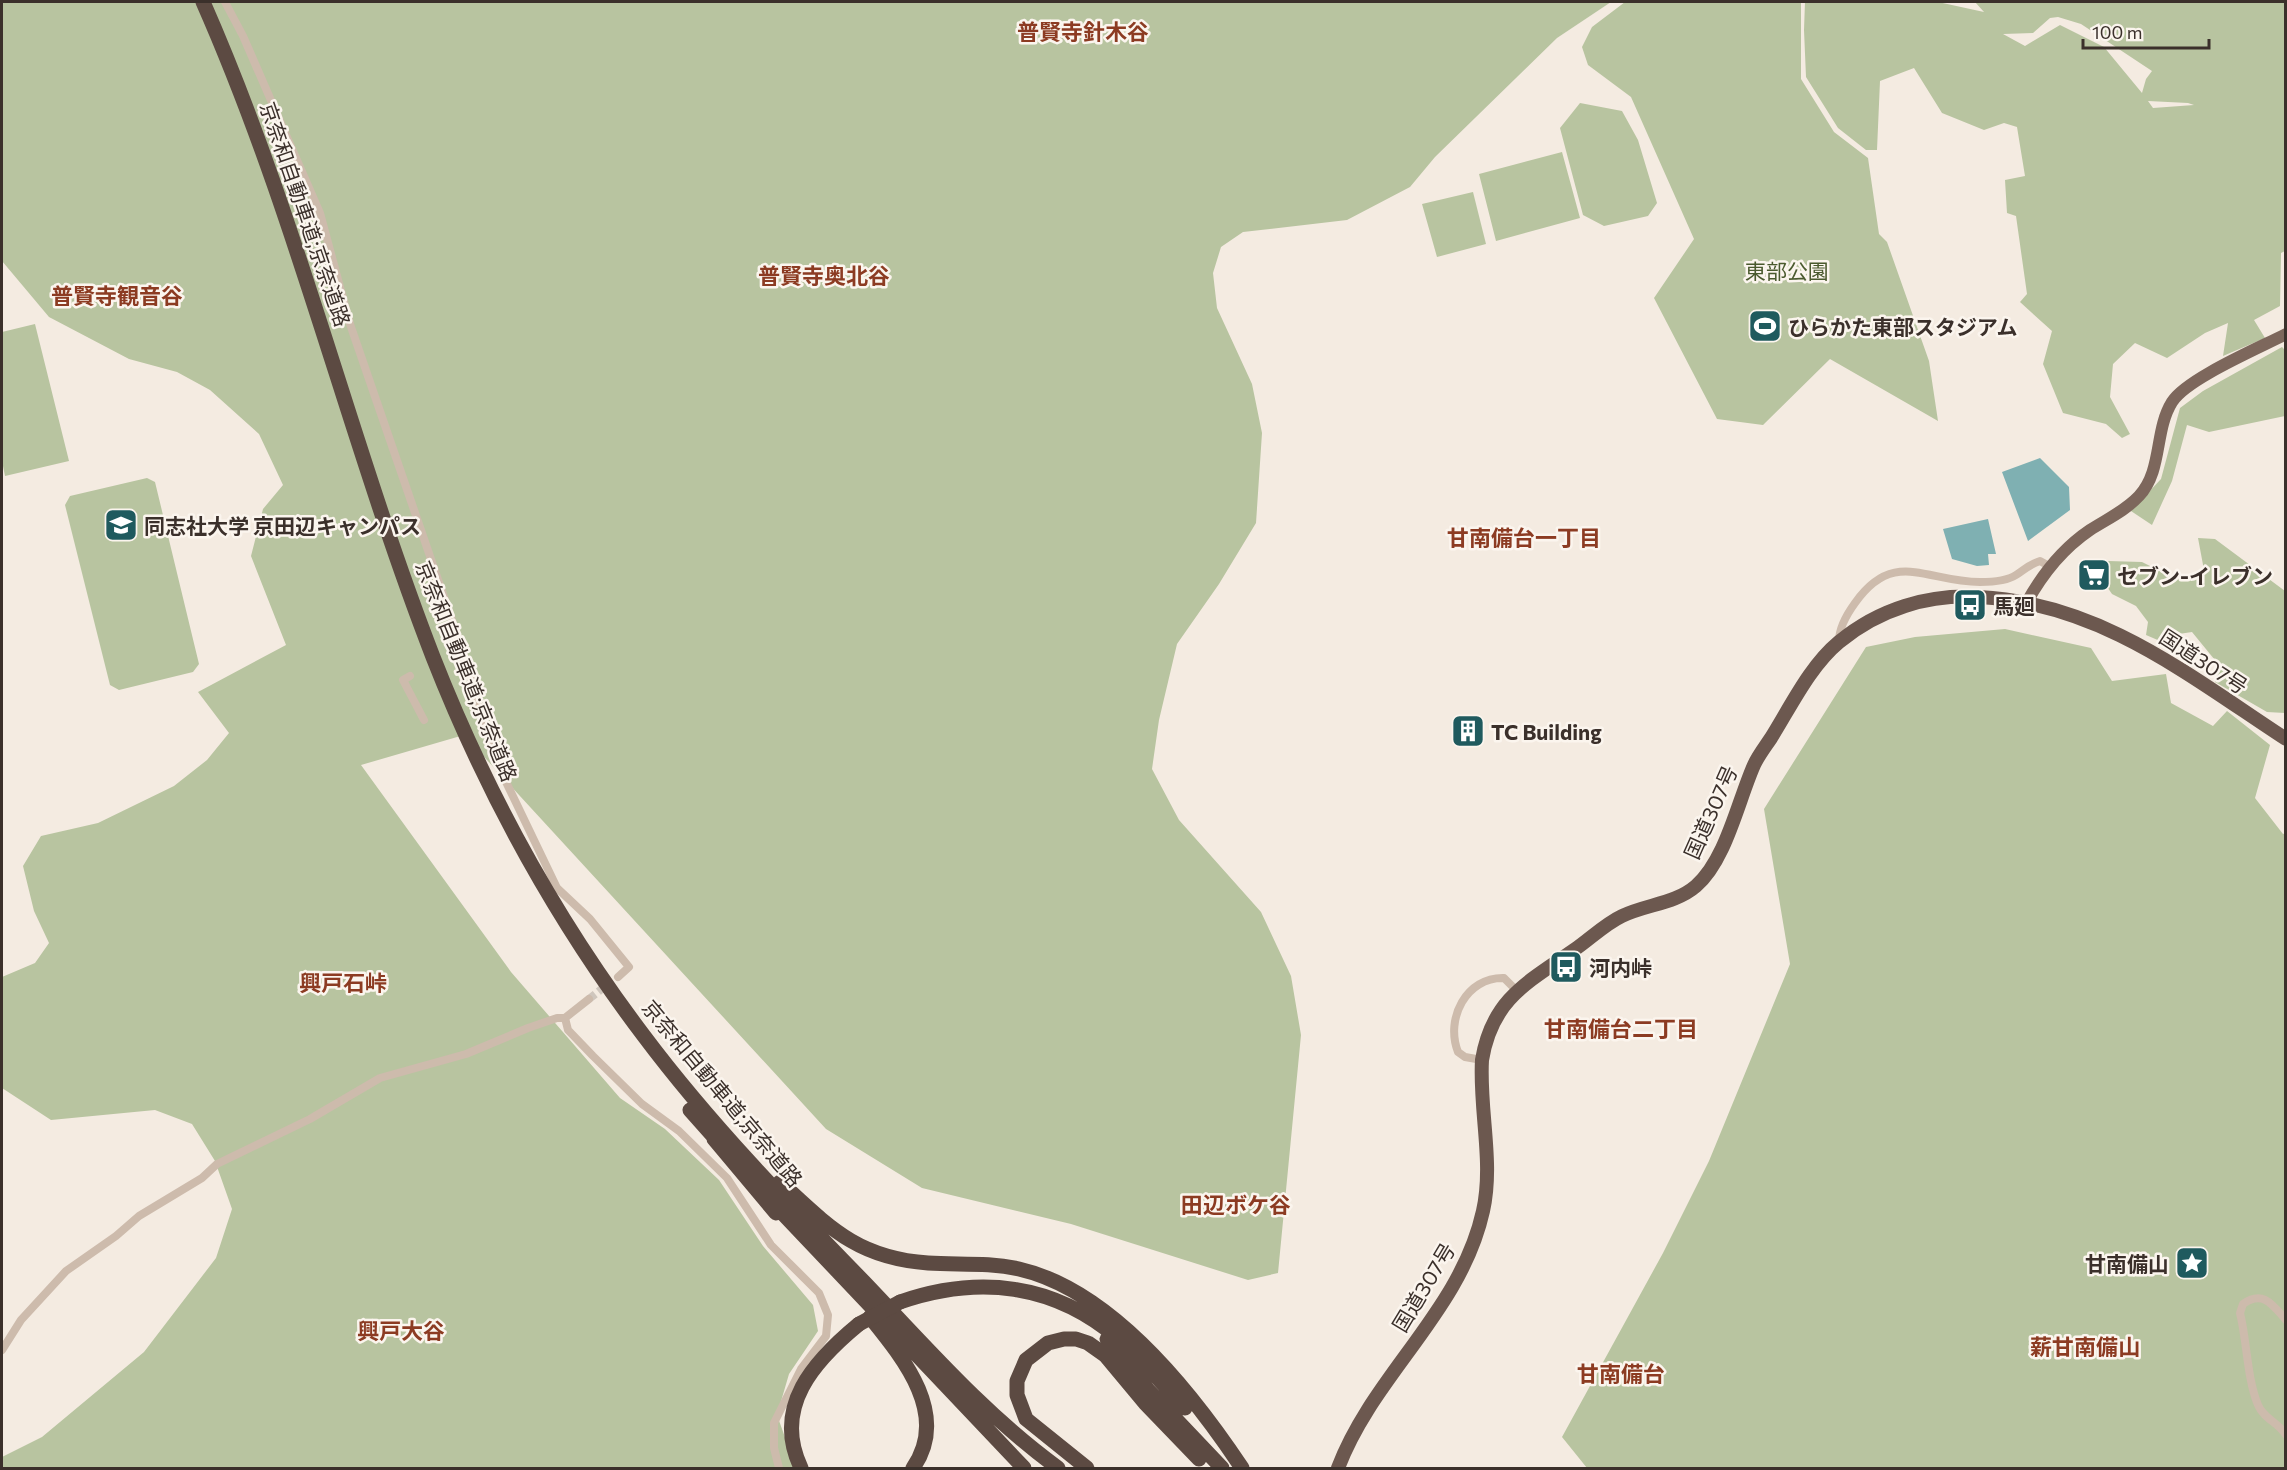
<svg xmlns="http://www.w3.org/2000/svg" width="2287" height="1470" font-family="Commissioner,'Noto Sans JP',sans-serif">
	<style>
		.green { fill: #b8c4a0; fill-rule: evenodd }
		.water { fill: #7fb0b2 }
		.lines { fill: none; stroke-linecap: round; stroke-linejoin: round }
		.minor-tunnel { stroke: #cfc6bd; stroke-width: 8; stroke-dasharray: 8 4; stroke-linecap: butt }
		.minor { stroke: #cdbbac; stroke-width: 8 }
		.primary { stroke: #7d675c; stroke-width: 12 }
		.trunk { stroke: #6c584f; stroke-width: 14 }
		.motorway { stroke: #5c4a42; stroke-width: 15 }
		.motorway-bridge { stroke: #5c4a42; stroke-width: 15 }
		.labels { text-anchor: middle; dominant-baseline: central; stroke-width: 5; stroke-linejoin: round; paint-order: stroke }
		.street-label { font-size: 21px; fill: #3b302b; stroke: #fbf5ee }
		.park-label { font-size: 21px; fill: #4a5a2e; stroke: #fbf5ee }
		.poi-label { font-size: 21px; font-weight: bold; fill: #3b302b; stroke: #fbf5ee; text-anchor: start }
		.neighbourhood-label { font-size: 22px; font-weight: bold; fill: #8c3b22; stroke: #fbf5ee }
	</style>
	<rect width="100%" height="100%" fill="#f4ebe1"/>
	<path class="green" d="M 2,2 L 1611,2 L 1557,38 L 1435,157 L 1410,187 L 1347,220 L 1243,232 L 1221,247 L 1213,273 L 1217,308 L 1252,384 L 1262,433 L 1256,523 L 1219,584 L 1177,644 L 1159,720 L 1152,769 L 1179,820 L 1261,912 L 1291,976 L 1301,1035 L 1278,1273 L 1248,1280 L 1071,1224 L 922,1188 L 826,1129 L 464,735 L 361,765 L 511,972 L 620,1098 L 665,1129 L 719,1180 L 763,1246 L 813,1305 L 818,1331 L 789,1374 L 777,1415 L 796,1468 L 2,1468 L 2,1457 L 42,1437 L 144,1352 L 216,1258 L 232,1209 L 215,1161 L 192,1124 L 155,1110 L 51,1120 L 2,1088 L 2,977 L 35,963 L 49,943 L 34,911 L 23,866 L 41,836 L 98,823 L 174,786 L 207,760 L 229,733 L 198,692 L 286,645 L 251,556 L 263,509 L 283,485 L 259,434 L 210,390 L 177,372 L 129,359 L 49,317 L 2,261 Z
		M 1625,2 L 1801,2 L 1801,79 L 1834,132 L 1868,158 L 1879,234 L 1887,242 L 1929,361 L 1938,421 L 1830,359 L 1763,425 L 1717,419 L 1654,298 L 1694,239 L 1631,97 L 1588,65 L 1582,47 L 1592,27 Z
		M 1805,2 L 1938,2 L 1984,12 L 1975,2 L 2285,2 L 2285,251 L 2281,253 L 2280,306 L 2254,320 L 2265,338 L 2223,356 L 2228,323 L 2205,333 L 2167,358 L 2135,343 L 2113,364 L 2110,397 L 2130,434 L 2122,438 L 2106,424 L 2063,413 L 2043,364 L 2052,331 L 2020,302 L 2027,294 L 2016,216 L 2007,213 L 2005,180 L 2025,176 L 2017,127 L 2004,123 L 1984,130 L 1942,113 L 1914,68 L 1880,81 L 1877,150 L 1866,150 L 1838,128 L 1806,77 L 1804,30 ZM 2058,17 L 2081,24 L 2152,71 L 2146,79 L 2142,93 L 2104,47 L 2060,25 L 2025,46 L 2003,34 L 2033,33 L 2050,18 ZM 2148,101 L 2188,103 L 2194,105 L 2153,108 Z
		M 1580,103 L 1622,111 L 1638,140 L 1657,203 L 1648,216 L 1604,226 L 1583,215 L 1560,128 Z
		M 1562,152 L 1580,218 L 1496,241 L 1479,174 Z
		M 1473,192 L 1486,244 L 1437,257 L 1422,204 Z
		M 35,324 L 69,461 L 5,476 L 2,461 L 2,332 Z
		M 2282,347 L 2285,350 L 2285,416 L 2209,432 L 2187,425 L 2172,481 L 2152,525 L 2131,511 L 2161,479 L 2180,408 L 2203,391 Z
		M 147,478 L 155,482 L 199,664 L 193,672 L 119,690 L 110,685 L 65,505 L 70,496 Z
		M 2198,538 L 2215,539 L 2285,591 L 2285,713 L 2267,712 L 2215,682 L 2219,665 L 2192,632 L 2172,635 L 2167,644 L 2146,635 L 2148,622 L 2136,606 L 2112,594 L 2099,575 L 2108,561 L 2142,562 L 2176,579 L 2204,570 Z
		M 2005,629 L 2091,648 L 2112,681 L 2166,674 L 2171,703 L 2213,726 L 2227,711 L 2270,745 L 2255,798 L 2283,834 L 2286,833 L 2285,1468 L 1587,1468 L 1562,1437 L 1663,1253 L 1709,1161 L 1790,964 L 1764,809 L 1866,647 L 1915,637 Z"/>
	<path class="water" d="M 2040,458 L 2069,487 L 2070,510 L 2028,541 L 2002,472 Z
		M 1988,519 L 1996,554 L 1988,554 L 1989,565 L 1977,566 L 1952,559 L 1943,529 Z"/>
	<g class="lines">
		<path class="minor-tunnel" d="M 589,999 L 609,983"/>
		<path class="minor" d="M 225,2 L 243,36 L 320,213 L 350,324 L 464,655 L 495,759 L 557,888 L 590,919 L 629,967 L 618,977
			M 1839,641 C 1839,627 1847,614 1855,603 C 1894,548 1926,582 1980,582 C 1992,582 2007,581 2016,575 C 2025,569 2030,564 2040,561 L 2049,566
			M 410,676 L 403,680 L 424,720
			M 565,1018 L 568,1030 L 593,1056 L 642,1104 L 679,1131 L 727,1178 L 771,1245 L 819,1293 L 828,1315 L 826,1336 L 801,1369 L 774,1423 L 774,1448 L 779,1468
			M 1482,1060 L 1465,1057 L 1458,1052 C 1445,1019 1466,977 1504,978 L 1516,990
			M 2286,1320 C 2272,1304 2263,1290 2243,1304 L 2240,1313 C 2247,1341 2247,1379 2258,1405 C 2264,1419 2278,1422 2286,1435
			M 2,1350 L 21,1320 L 66,1271 L 116,1236 L 139,1216 L 202,1178 L 217,1164 L 310,1119 L 380,1078 L 466,1054 L 528,1028 L 557,1018 L 565,1018 L 589,999"/>
		<path class="primary" d="M 2027,602 C 2043,573 2062,549 2090,530 C 2107,519 2125,511 2139,496 C 2163,470 2154,431 2172,402 C 2186,379 2259,348 2286,334"/>
		<path class="trunk" d="M 1338,1468 C 1373,1375 1461,1311 1483,1211 C 1494,1162 1479,1110 1482,1060 C 1492,999 1528,982 1574,950 C 1590,939 1605,924 1622,916 C 1647,904 1675,904 1696,886 C 1726,860 1738,801 1754,765 C 1758,756 1765,747 1771,738 C 1791,706 1810,666 1839,642 C 1879,609 1928,594 1979,597 C 2100,603 2188,675 2286,739"/>
		<path class="motorway" d="M 203,2 C 297,215 349,440 433,657 C 486,792 556,920 644,1036 C 710,1124 787,1203 864,1282 C 926,1347 985,1415 1058,1468
			M 690,1110 L 722,1146
			M 714,1139 L 776,1213
			M 780,1182 C 829,1227 857,1258 928,1263 C 958,1265 988,1262 1019,1269 C 1111,1290 1192,1393 1242,1468
			M 772,1202 L 1024,1468
			M 900,1302 C 978,1275 1054,1283 1119,1339 C 1143,1359 1163,1385 1185,1408
			M 870,1317 C 904,1359 950,1415 913,1468
			M 1107,1339 L 1148,1390 L 1222,1468
			M 801,1468 C 772,1407 814,1361 859,1324
			M 1087,1468 L 1026,1419 L 1017,1395 L 1017,1381 L 1026,1360 L 1048,1343 L 1064,1339 L 1076,1339 L 1088,1343 L 1105,1355 L 1145,1403 L 1199,1459"/>
		<path class="motorway-bridge" d="M 859,1324 L 900,1302"/>
	</g>
	<defs>
		<g id="stadium-square" transform="scale(1.725)"><rect x="-9" y="-9" width="18" height="18" rx="4" fill="#1f5a5e" stroke="#fbf5ee"/><path d="M0-5a6.5 5 0 1 0 0 10a6.5 5 0 1 0 0-10ZM-3.5-1.8h7v3.6h-7Z" fill="#fff"/></g>
		<g id="university-square" transform="scale(1.725)"><rect x="-9" y="-9" width="18" height="18" rx="4" fill="#1f5a5e" stroke="#fbf5ee"/><path d="M0-5L7-2L0 1L-7-2ZM-4 1L0 2.5L4 1V4Q0 6-4 4Z" fill="#fff"/></g>
		<g id="supermarket-square" transform="scale(1.725)"><rect x="-9" y="-9" width="18" height="18" rx="4" fill="#1f5a5e" stroke="#fbf5ee"/><path d="M-6-5.5h2.5l.6 2H6L4.5 2H-2.5L-4.4-4H-6ZM-1.5 3.2a1.3 1.3 0 1 0 .1 0ZM3 3.2a1.3 1.3 0 1 0 .1 0Z" fill="#fff"/></g>
		<g id="bus-square" transform="scale(1.725)"><rect x="-9" y="-9" width="18" height="18" rx="4" fill="#1f5a5e" stroke="#fbf5ee"/><path d="M-5-6H5V4H4V6H2V4H-2V6H-4V4H-5ZM-3.5-4V0h7V-4ZM-3.5 1.2v1.5H-2V1.2ZM2 1.2v1.5H3.5V1.2Z" fill="#fff"/></g>
		<g id="building-square" transform="scale(1.725)"><rect x="-9" y="-9" width="18" height="18" rx="4" fill="#1f5a5e" stroke="#fbf5ee"/><path d="M-4-6H4V6H1V3H-1V6H-4ZM-2.5-4.3h1.7v1.8h-1.7ZM.8-4.3h1.7v1.8H.8ZM-2.5-1h1.7V.8h-1.7ZM.8-1h1.7V.8H.8Z" fill="#fff"/></g>
		<g id="sight-square" transform="scale(1.725)"><rect x="-9" y="-9" width="18" height="18" rx="4" fill="#1f5a5e" stroke="#fbf5ee"/><path d="M0-6L1.8-2.2L6-1.7L2.9 1.2L3.7 5.4L0 3.3L-3.7 5.4L-2.9 1.2L-6-1.7L-1.8-2.2Z" fill="#fff"/></g>
	</defs>
	<g fill-rule="evenodd">
		<use href="#stadium-square" x="1765" y="326"/>
		<use href="#university-square" x="121" y="525"/>
		<use href="#supermarket-square" x="2094" y="575"/>
		<use href="#bus-square" x="1970" y="605"/>
		<use href="#building-square" x="1468" y="731"/>
		<use href="#bus-square" x="1566" y="967"/>
		<use href="#sight-square" x="2192" y="1263"/>
	</g>
	<g class="labels">
		<g class="street-label">
			<text transform="translate(306 214) rotate(71)">京奈和自動車道;京奈道路</text>
			<text transform="translate(2204 661) rotate(33)">国道307号</text>
			<text transform="translate(467 671) rotate(68)">京奈和自動車道;京奈道路</text>
			<text transform="translate(1710 812) rotate(-66)">国道307号</text>
			<text transform="translate(723 1093) rotate(50)">京奈和自動車道;京奈道路</text>
			<text transform="translate(1423 1287) rotate(-59)">国道307号</text>
		</g>
		<g class="park-label">
			<text x="1787" y="270">東部公園</text>
		</g>
		<g class="poi-label">
			<text x="1788" y="326">ひらかた東部スタジアム</text>
			<text x="144" y="525">同志社大学 京田辺キャンパス</text>
			<text x="2117" y="575">セブン-イレブン</text>
			<text x="1993" y="605">馬廻</text>
			<text x="1491" y="731">TC Building</text>
			<text x="1589" y="967">河内峠</text>
			<text x="2169" y="1263" text-anchor="end">甘南備山</text>
		</g>
		<g class="neighbourhood-label">
			<text x="1083" y="31">普賢寺針木谷</text>
			<text x="824" y="275">普賢寺奥北谷</text>
			<text x="117" y="295">普賢寺観音谷</text>
			<text x="1524" y="537">甘南備台一丁目</text>
			<text x="343" y="982">興戸石峠</text>
			<text x="1621" y="1028">甘南備台二丁目</text>
			<text x="1236" y="1204">田辺ボケ谷</text>
			<text x="401" y="1330">興戸大谷</text>
			<text x="2085" y="1346">薪甘南備山</text>
			<text x="1621" y="1373">甘南備台</text>
		</g>
	</g>
	<rect width="2287" height="1470" fill="none" stroke="#3b302b" stroke-width="6"/>
	<path d="M2083 39v9h126v-9" fill="none" stroke="#3b302b" stroke-width="3"/>
	<text x="2092" y="39" font-size="18" fill="#3b302b" stroke="#fbf5ee" stroke-width="4.5" paint-order="stroke">100 m</text>
</svg>
